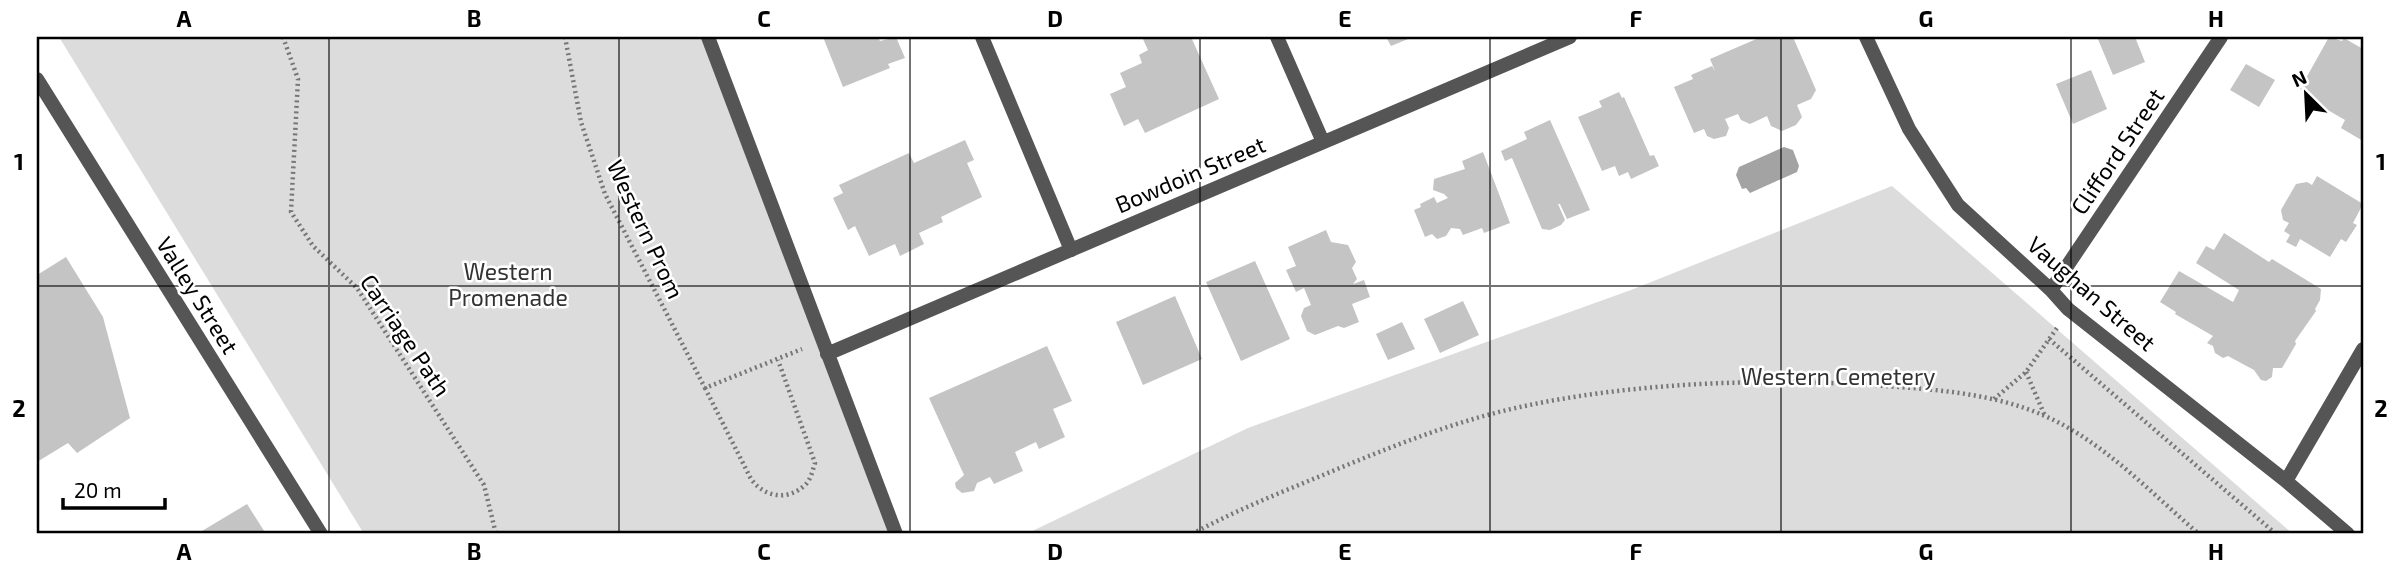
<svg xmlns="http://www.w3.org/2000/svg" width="2400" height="571" font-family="'Exo 2',sans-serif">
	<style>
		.green { fill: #dcdcdc }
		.water { fill: #a3a3a3 }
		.building { fill: #c4c4c4 }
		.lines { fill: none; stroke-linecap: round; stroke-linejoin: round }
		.path { stroke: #777; stroke-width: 4.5; stroke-dasharray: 2 3.5; stroke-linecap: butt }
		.lane { stroke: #555; stroke-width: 14 }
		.street { stroke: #555; stroke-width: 14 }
		.grid { fill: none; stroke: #000; stroke-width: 2; stroke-opacity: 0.55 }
		.labels { text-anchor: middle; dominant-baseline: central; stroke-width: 5; stroke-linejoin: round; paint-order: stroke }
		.street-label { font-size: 23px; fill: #000; stroke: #fff }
		.park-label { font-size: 23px; fill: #333; stroke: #fff }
		.neatline { fill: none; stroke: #000; stroke-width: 2.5 }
		.grid-label { font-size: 23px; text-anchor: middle; font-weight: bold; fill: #000 }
	</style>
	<rect width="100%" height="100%" fill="#fff"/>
	<path class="green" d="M 59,37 L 708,37 L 896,534 L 364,534 Z
		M 1892,186 L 2293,534 L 1026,534 L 1248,428 L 1631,290 Z"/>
	<path class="water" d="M 1784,147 L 1793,150 L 1799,166 L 1797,172 L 1750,193 L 1746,188 L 1742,189 L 1736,175 L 1739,167 Z"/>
	<path class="building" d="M 823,37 L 878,37 L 880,41 L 896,37 L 905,58 L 888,64 L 890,68 L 843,87 Z
		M 1142,37 L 1191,37 L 1219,99 L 1145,133 L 1138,119 L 1124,126 L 1110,94 L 1126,87 L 1120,73 L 1142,63 L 1139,55 L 1148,50 Z
		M 1386,37 L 1413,37 L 1391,46 Z
		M 1761,37 L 1793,37 L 1816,90 L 1811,99 L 1797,105 L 1802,117 L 1796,125 L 1782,131 L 1771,126 L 1767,116 L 1750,124 L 1741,120 L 1738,114 L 1725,119 L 1729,128 L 1726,136 L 1714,139 L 1707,136 L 1704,129 L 1694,133 L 1674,87 L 1693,79 L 1691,75 L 1712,66 L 1715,71 L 1710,59 Z
		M 2097,37 L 2135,37 L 2145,62 L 2113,75 Z
		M 2329,37 L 2342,41 L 2344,38 L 2363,49 L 2363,141 L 2341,128 L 2345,120 L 2307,98 L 2309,94 L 2300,89 Z
		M 2246,64 L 2275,80 L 2259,107 L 2230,90 Z
		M 2091,70 L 2107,109 L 2073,124 L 2056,84 Z
		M 1619,92 L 1622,98 L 1624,97 L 1650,156 L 1654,155 L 1659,166 L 1631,179 L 1628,172 L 1619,176 L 1615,166 L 1602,171 L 1578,117 L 1602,107 L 1599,101 Z
		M 1550,120 L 1590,210 L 1567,219 L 1560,204 L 1558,204 L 1565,220 L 1561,225 L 1550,230 L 1542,229 L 1512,158 L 1505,161 L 1501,151 L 1527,139 L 1524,132 Z
		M 965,140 L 974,160 L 967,163 L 982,197 L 941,217 L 943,222 L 919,233 L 924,244 L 900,256 L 895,244 L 869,256 L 855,226 L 848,230 L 833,198 L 843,193 L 839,185 L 909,153 L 914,163 Z
		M 1483,152 L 1510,223 L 1484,233 L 1482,228 L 1463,235 L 1460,229 L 1451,228 L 1446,236 L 1437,239 L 1432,234 L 1425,237 L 1414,210 L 1421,207 L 1420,204 L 1434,197 L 1437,203 L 1448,198 L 1444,194 L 1433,190 L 1434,179 L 1465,169 L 1462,161 Z
		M 2317,176 L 2363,204 L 2353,223 L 2357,225 L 2346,242 L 2341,239 L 2330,257 L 2300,239 L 2296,247 L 2286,242 L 2290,235 L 2284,231 L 2289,223 L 2283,220 L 2281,210 L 2296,184 L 2307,182 L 2312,185 Z
		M 1326,230 L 1331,242 L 1348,245 L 1356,262 L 1352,268 L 1357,279 L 1353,284 L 1364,280 L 1370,297 L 1352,304 L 1359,322 L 1344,328 L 1338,326 L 1315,335 L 1307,331 L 1301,316 L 1304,308 L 1311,305 L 1304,288 L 1296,292 L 1286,270 L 1296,266 L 1288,247 Z
		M 2224,233 L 2269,262 L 2272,259 L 2321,289 L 2320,300 L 2315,309 L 2316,311 L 2295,341 L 2296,344 L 2282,368 L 2273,368 L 2272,377 L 2266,381 L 2261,380 L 2254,370 L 2228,356 L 2223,358 L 2215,353 L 2213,346 L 2207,343 L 2213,336 L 2175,314 L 2176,312 L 2160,302 L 2179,271 L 2233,302 L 2239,290 L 2196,263 L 2206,246 L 2214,250 Z
		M 66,257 L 103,317 L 130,418 L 77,453 L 68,443 L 37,462 L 37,275 Z
		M 1255,261 L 1290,339 L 1241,361 L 1206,282 Z
		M 1175,296 L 1202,359 L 1143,385 L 1116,322 Z
		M 1463,301 L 1479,335 L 1440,353 L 1424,319 Z
		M 1402,322 L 1415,349 L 1388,360 L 1376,334 Z
		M 1047,346 L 1072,401 L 1053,409 L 1065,437 L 1039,449 L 1036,442 L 1015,452 L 1023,471 L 994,484 L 990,477 L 977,483 L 974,491 L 962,493 L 956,488 L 955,483 L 964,475 L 929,398 Z
		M 247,504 L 266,534 L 197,534 Z"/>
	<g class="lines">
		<path class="path" d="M 283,37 L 298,79 L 291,212 L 313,246 L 357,288 L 484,485 L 496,534
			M 565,37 L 581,122 L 605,194 L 705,388 L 802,349
			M 2049,339 L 2276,534
			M 2026,372 L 2045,416
			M 705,388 L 751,479 C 764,497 788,502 806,484 C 811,479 813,469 815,463 L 778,360
			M 1994,399 L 2026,372 L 2057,328
			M 1192,534 C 1238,509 1287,490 1335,470 C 1395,445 1456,421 1520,407 C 1630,383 1757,378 1870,385 C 1928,389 1991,392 2045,416 C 2104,442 2151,493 2199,534"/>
		<path class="lane" d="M 982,37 L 1071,250"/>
		<path class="street" d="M 708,37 L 896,534
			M 1277,37 L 1323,142
			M 1866,37 L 1909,129 L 1958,205 L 2051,290 L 2068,309 L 2286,481 L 2348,534
			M 37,79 L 321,534
			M 2051,290 L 2221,37
			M 827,354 L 1570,37
			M 2286,481 L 2363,349"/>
	</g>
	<path class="grid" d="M 329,37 L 329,534M 619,37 L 619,534M 910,37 L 910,534M 1200,37 L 1200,534M 1490,37 L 1490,534M 1781,37 L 1781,534M 2071,37 L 2071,534M 37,286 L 2363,286"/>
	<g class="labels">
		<g class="street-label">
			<text transform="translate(2117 151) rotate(-56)">Clifford Street</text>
			<text transform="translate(1190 174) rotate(-23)">Bowdoin Street</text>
			<text transform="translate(646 229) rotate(65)">Western Prom</text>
			<text transform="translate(2092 293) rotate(41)">Vaughan Street</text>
			<text transform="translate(198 295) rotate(58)">Valley Street</text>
			<text transform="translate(406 335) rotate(56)">Carriage Path</text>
		</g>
		<g class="park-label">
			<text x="508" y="271">Western<tspan x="508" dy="26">Promenade</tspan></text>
			<text x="1838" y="376">Western Cemetery</text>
		</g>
	</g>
	<rect width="2400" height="571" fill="none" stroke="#ffffff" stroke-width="77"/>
	<g transform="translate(2306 94) rotate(336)" stroke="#ffffff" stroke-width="5" paint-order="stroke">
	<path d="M0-5L12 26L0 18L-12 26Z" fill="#000000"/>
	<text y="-10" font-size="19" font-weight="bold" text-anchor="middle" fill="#000000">N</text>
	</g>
	<path d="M63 498v10h102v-10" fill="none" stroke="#000000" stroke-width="3.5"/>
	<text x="74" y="498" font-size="21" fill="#000000" stroke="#ffffff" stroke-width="5" paint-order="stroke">20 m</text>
	<rect x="38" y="38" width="2324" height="494" class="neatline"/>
	<g class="grid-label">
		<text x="184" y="27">A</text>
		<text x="474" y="27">B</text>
		<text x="764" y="27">C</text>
		<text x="1055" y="27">D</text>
		<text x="1345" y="27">E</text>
		<text x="1636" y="27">F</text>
		<text x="1926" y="27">G</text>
		<text x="2216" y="27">H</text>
		<text x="19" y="170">1</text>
		<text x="2381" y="170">1</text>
		<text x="19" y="417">2</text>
		<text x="2381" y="417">2</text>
		<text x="184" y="560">A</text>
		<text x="474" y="560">B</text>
		<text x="764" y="560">C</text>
		<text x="1055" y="560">D</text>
		<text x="1345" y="560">E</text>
		<text x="1636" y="560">F</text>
		<text x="1926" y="560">G</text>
		<text x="2216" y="560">H</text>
	</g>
</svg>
